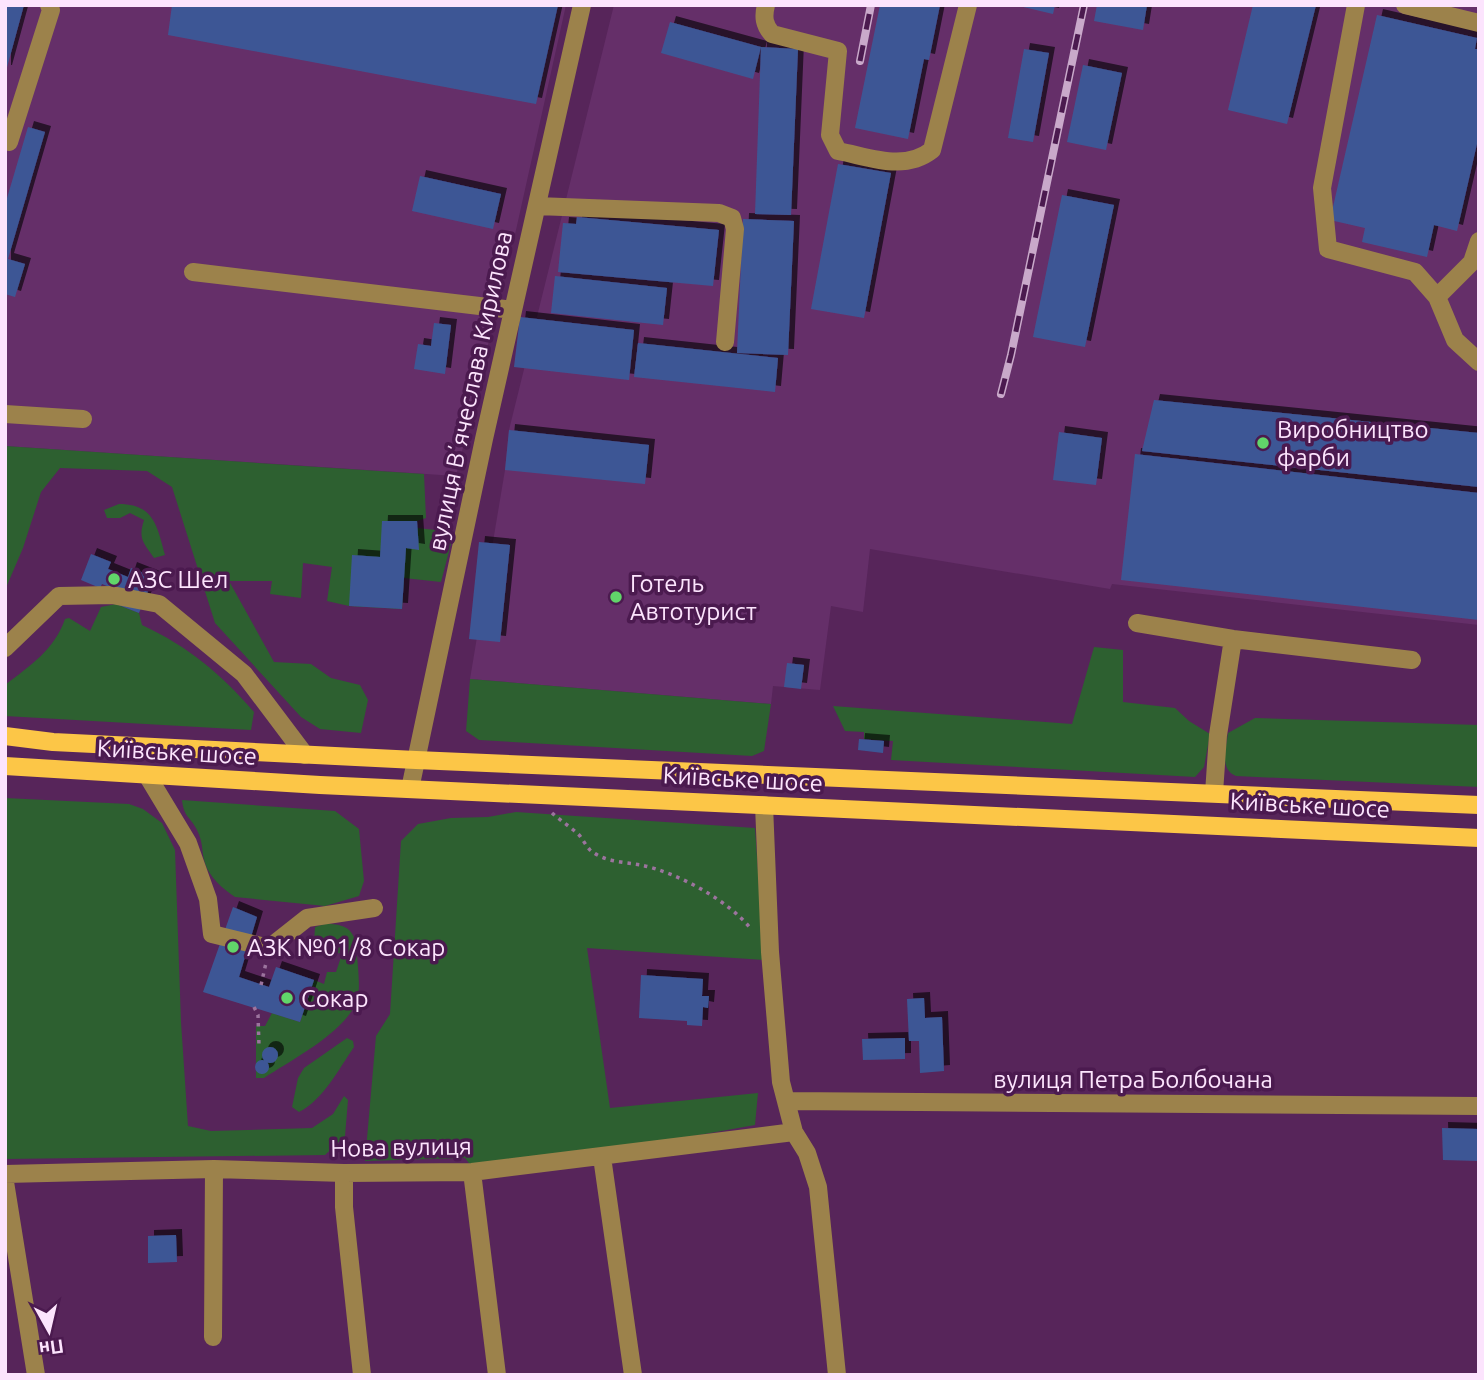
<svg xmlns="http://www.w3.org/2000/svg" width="1484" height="1380" font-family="Ubuntu,sans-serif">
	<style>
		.built { fill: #652f69 }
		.green { fill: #2d6030 }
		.building { fill: #3d5795; filter: url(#shadow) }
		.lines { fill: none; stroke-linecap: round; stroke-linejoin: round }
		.path { stroke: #9c749e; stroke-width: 3.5; stroke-dasharray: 3.5 5; stroke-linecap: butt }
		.minor { stroke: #9c824b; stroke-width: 18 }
		.major { stroke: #fcc647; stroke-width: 18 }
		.rail-casing { stroke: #c9a9ca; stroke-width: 8 }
		.rail { stroke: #4b1a4f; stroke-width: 5; stroke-dasharray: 16; stroke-linecap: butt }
		.poi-dot { fill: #61d56a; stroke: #4b1a4f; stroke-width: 2.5 }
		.labels { text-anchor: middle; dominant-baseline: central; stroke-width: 7; stroke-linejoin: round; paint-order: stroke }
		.street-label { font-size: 24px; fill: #fce4fd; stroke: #4b1a4f }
		.poi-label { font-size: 24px; fill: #fce4fd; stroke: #4b1a4f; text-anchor: start }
	</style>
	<defs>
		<filter id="shadow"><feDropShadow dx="6" dy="-6" stdDeviation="0" flood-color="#0009"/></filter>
	</defs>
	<rect width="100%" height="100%" fill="#57255a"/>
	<path class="built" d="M 5,5 L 566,5 L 516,230 L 456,476 L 5,446 Z
		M 614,5 L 1479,5 L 1479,625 L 1112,584 L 1110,589 L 870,549 L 863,612 L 831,606 L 820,690 L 773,686 L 771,704 L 470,679 L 505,470 L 509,430 Z"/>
	<path class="green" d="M 5,446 L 424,474 L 426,518 L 417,521 L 417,528 L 454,532 L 441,582 L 404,578 L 402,609 L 349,606 L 327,601 L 332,567 L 303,563 L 301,598 L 270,594 L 272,581 L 229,581 L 274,662 L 311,664 L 331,678 L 360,685 L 368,700 L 361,733 L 320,729 L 301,717 L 215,623 L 172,487 L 147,471 L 60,468 L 41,492 L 23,548 L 5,590 Z
		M 119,504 C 154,504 157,526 165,555 L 154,558 C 143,542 138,539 144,520 L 130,513 L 120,518 L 107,518 L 104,510 Z
		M 116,604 L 139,613 L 142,625 C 189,647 220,673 254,712 L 251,730 L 5,716 L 5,685 C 31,665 54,650 65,619 L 69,618 L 90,631 L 101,607 Z
		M 1094,647 L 1123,650 L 1123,702 L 1175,708 L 1189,721 L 1210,734 L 1204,767 L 1195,777 L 891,760 L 893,741 L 864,739 L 864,732 L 845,731 L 833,706 L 1072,724 Z
		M 470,679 L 771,704 L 764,751 L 752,756 L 479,740 L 466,731 Z
		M 1255,718 L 1479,725 L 1479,787 L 1236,776 C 1219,769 1226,749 1228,733 Z
		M 5,798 L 129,804 L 143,809 L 162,823 L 175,850 L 181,1022 L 188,1126 L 211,1131 L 312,1128 L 333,1114 L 344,1096 L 348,1100 L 345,1136 L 325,1155 L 5,1159 Z
		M 182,800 L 335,811 L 359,829 L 364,881 L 359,896 L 325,906 L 235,897 C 223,889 209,877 205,863 C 201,851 204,844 197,830 C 190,816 184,818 182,800 Z
		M 516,812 L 755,828 L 764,960 L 587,948 L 610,1108 L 758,1093 L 755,1125 L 598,1153 L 472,1167 L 465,1158 L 365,1161 L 376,1036 L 390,1014 L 401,841 L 418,824 L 451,818 L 488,817 Z
		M 325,924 C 341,924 353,926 356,945 C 357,960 362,991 356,1004 C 340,1035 293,1059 264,1078 L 256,1078 L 256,1026 L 265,1026 L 272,1013 L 300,1022 L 314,980 L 324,984 L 327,972 L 336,972 L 342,954 L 319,948 L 314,943 L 315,927 Z
		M 347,1038 L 353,1041 L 354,1047 C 338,1070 324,1099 299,1112 L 292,1107 L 298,1078 L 304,1068 Z"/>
	<path class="building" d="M 5,5 L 24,5 L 6,71 L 5,71 Z
		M 172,5 L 525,6 L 558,5 L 536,104 L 168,35 Z
		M 880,5 L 940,5 L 929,60 L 924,59 L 908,139 L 855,128 Z
		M 1015,5 L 1055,5 L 1053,14 Z
		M 1097,5 L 1147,5 L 1143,30 L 1094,21 Z
		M 1253,5 L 1316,5 L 1287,124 L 1228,110 Z
		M 1377,15 L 1477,38 L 1475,49 L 1479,49 L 1479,135 L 1457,231 L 1434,225 L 1427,257 L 1362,242 L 1365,228 L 1330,220 Z
		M 670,22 L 761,47 L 753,79 L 661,53 Z
		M 761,47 L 798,49 L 791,215 L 755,214 Z
		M 1024,49 L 1049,53 L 1033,142 L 1008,138 Z
		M 1083,65 L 1122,73 L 1106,150 L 1067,142 Z
		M 28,127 L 45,132 L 8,259 L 25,264 L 15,297 L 5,294 L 5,205 Z
		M 838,164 L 891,173 L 864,318 L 811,309 Z
		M 420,176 L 501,194 L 493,229 L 412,211 Z
		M 1062,195 L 1114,205 L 1085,347 L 1033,337 Z
		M 577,217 L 719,230 L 713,286 L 558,272 L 563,223 L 576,224 Z
		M 743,219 L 794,221 L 788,355 L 737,353 Z
		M 555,276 L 667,288 L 663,325 L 551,313 Z
		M 520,317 L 634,330 L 629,380 L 514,367 Z
		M 434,323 L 451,325 L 445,374 L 414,369 L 418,344 L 431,346 Z
		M 638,343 L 778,358 L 775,392 L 634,377 Z
		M 1154,400 L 1479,433 L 1479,487 L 1142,451 Z
		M 509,430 L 649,445 L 645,484 L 505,470 Z
		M 1059,432 L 1102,438 L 1096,485 L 1053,480 Z
		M 1135,454 L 1479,493 L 1479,620 L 1121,580 Z
		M 382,521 L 417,521 L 419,550 L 406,548 L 402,609 L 349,606 L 352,555 L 380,557 Z
		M 479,542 L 510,545 L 500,642 L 469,639 Z
		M 91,554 L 111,562 L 108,569 L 128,577 L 131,568 L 154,577 L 139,613 L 116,604 L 122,592 L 102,584 L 100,588 L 81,580 Z
		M 787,663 L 804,665 L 801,689 L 784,687 Z
		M 859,739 L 884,741 L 883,753 L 858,750 Z
		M 233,907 L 257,917 L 239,977 L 269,987 L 276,967 L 314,980 L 300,1022 L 203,992 Z
		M 641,975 L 703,979 L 702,996 L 709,996 L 708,1008 L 703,1007 L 702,1026 L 687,1025 L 687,1021 L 639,1018 Z
		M 924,998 L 925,1018 L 942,1017 L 944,1071 L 920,1073 L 919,1041 L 909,1041 L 907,999 Z
		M 905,1038 L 905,1059 L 863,1060 L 862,1039 Z
		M262 1055a8 8 0 1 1 16 0a8 8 0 1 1-16 0Z
		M255 1067a7 7 0 1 1 14 0a7 7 0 1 1-14 0Z
		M 1442,1128 L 1478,1129 L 1479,1161 L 1443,1160 Z
		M 176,1235 L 177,1262 L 148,1263 L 148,1236 Z"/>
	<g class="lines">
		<path class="path" d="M 552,813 C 560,820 569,826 577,833 C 582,837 585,845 590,850 C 604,862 624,862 641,865 C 678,873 728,900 751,929
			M 261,985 L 266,963
			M 254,1007 L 258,1015 L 259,1046"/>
		<path class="minor" d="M 766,5 C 763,17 764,25 772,34 L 838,51 L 830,135 L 838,151 C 870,157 904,172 932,150 L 968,5
			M 1356,5 L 1322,188 L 1328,249 L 1415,272 L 1437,297 L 1455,340 L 1479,362
			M 1405,5 L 1479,23
			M 9,142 L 51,10 L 49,5
			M 537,206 L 719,213 L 732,218 L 735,229 L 725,342
			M 193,272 L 513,310
			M 1437,297 L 1472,262 L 1479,241
			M 5,414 L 83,419
			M 1137,623 L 1233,639 L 1412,660
			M 5,648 L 59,596 L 112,595 L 159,604 L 244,674 L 305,755
			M 147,775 L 188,843 L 208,899 L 212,934 L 269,948 L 307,918 L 374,908
			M 410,789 L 484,439 L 582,5
			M 1214,793 L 1218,735 L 1233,639
			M 764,805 L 770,952 L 781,1082 L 794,1132 L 807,1153 L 818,1187 L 837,1375
			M 787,1101 L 1479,1106
			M 602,1157 L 633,1375
			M 472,1172 L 497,1375
			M 344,1173 L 344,1207 L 362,1375
			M 5,1174 L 214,1169 L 344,1173 L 472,1172 L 794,1132
			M 5,1182 L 36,1375
			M 213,1337 L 214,1169"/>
		<path class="major" d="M 5,736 L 53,742 L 416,760 L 1479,805
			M 5,766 L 320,785 L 1479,838"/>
		<g class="rail-casing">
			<path id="rail" d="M 860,61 L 871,5
				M 1001,394 L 1011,355 L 1084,5"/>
		</g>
		<use href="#rail" class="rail"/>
	</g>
	<g class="poi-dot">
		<circle cx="1263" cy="443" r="7"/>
		<circle cx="114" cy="579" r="7"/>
		<circle cx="616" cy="597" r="7"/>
		<circle cx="233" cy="947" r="7"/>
		<circle cx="287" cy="998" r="7"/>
	</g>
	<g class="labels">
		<g class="street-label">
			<text transform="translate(470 391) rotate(-78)">вулиця Вʼячеслава Кирилова</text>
			<text transform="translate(177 752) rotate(3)">Київське шосе</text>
			<text transform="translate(743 779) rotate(3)">Київське шосе</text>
			<text transform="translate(1310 805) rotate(3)">Київське шосе</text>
			<text x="1133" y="1079">вулиця Петра Болбочана</text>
			<text transform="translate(401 1147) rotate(-1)">Нова вулиця</text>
		</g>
		<g class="poi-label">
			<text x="1277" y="429">Виробництво<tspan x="1277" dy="28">фарби</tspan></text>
			<text x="128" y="579">АЗС Шел</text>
			<text x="630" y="583">Готель<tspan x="630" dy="28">Автотурист</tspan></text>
			<text x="247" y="947">АЗК №01/8 Сокар</text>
			<text x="301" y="998">Сокар</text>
		</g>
	</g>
	<rect width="1484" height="1380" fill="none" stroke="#fce4fd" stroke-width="14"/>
	<g transform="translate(49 1331) rotate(172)" stroke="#4b1a4f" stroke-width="5" paint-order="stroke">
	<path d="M0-5L12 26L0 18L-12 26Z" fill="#fce4fd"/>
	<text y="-10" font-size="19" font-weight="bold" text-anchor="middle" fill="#fce4fd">Пн</text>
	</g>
</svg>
